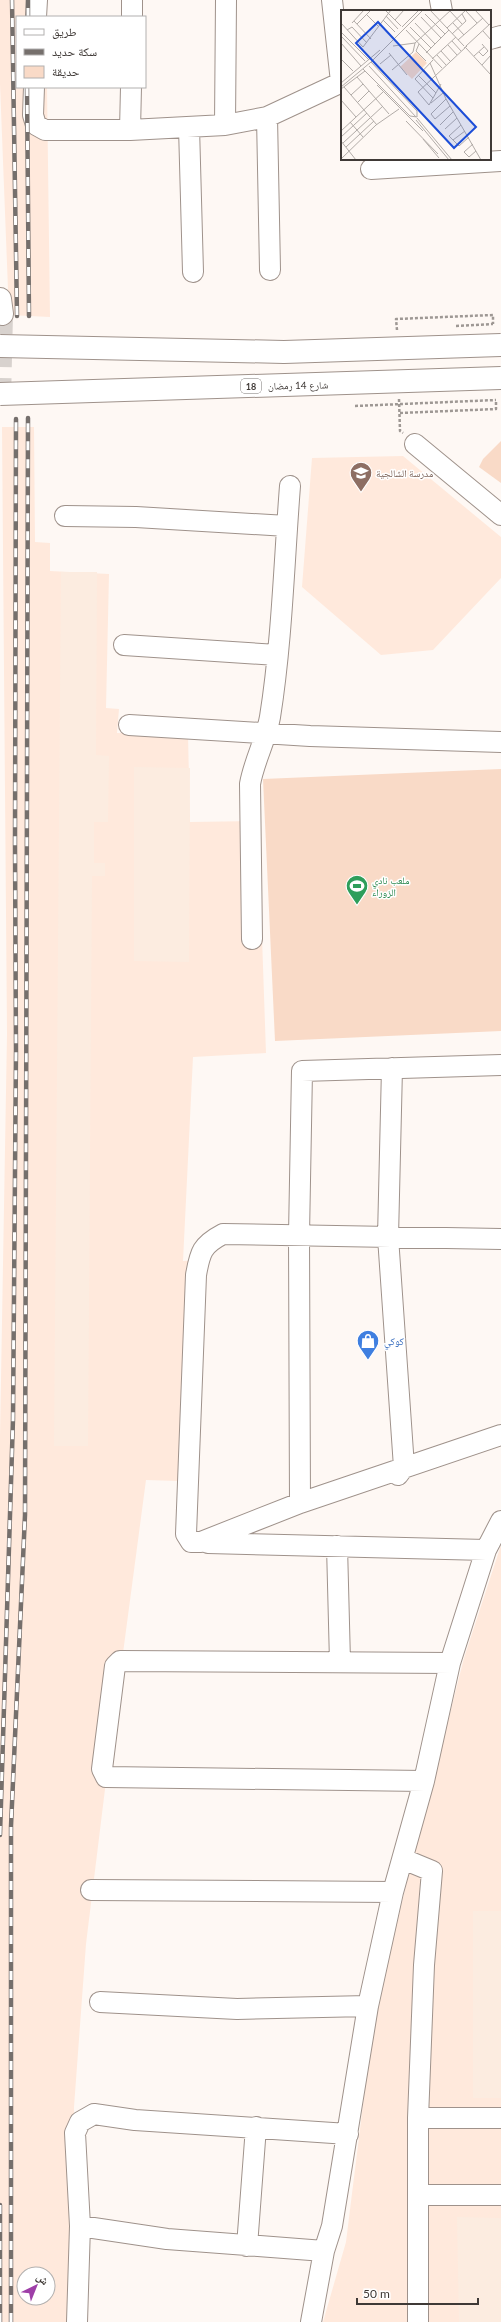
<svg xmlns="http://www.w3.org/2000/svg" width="501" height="2322" font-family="Lato,'Noto Naskh Arabic',sans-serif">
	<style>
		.built { fill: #ffe9dc; fill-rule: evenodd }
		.industrial { fill: #fcece0 }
		.green { fill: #f9dac7 }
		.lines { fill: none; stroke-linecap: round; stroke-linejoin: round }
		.major-tunnel { stroke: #d8d2ce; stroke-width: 22; stroke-dasharray: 22 11; stroke-linecap: butt }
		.minor-casing { stroke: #9f928b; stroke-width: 22 }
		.major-casing { stroke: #9f928b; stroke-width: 24 }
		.path { stroke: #9e9894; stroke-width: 2.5; stroke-dasharray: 3 2; stroke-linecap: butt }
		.minor { stroke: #fff; stroke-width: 20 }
		.major { stroke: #fff; stroke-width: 22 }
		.rail-casing { stroke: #756f6c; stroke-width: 4.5 }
		.rail { stroke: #fff; stroke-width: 3; stroke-dasharray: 9; stroke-linecap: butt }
		.major-bridge-casing { stroke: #9f928b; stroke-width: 24; stroke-linecap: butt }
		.path-bridge { stroke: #9e9894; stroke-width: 2.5; stroke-dasharray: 3 2; stroke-linecap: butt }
		.major-bridge { stroke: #fff; stroke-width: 22 }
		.labels { text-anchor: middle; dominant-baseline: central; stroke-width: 3; stroke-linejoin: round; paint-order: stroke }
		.shield { fill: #fff; stroke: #797472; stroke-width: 1 }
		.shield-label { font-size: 9px; font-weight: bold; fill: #3f3936 }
		.street-label { font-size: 10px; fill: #3f3936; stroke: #fff }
		.education-label { font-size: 10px; fill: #785e54; stroke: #fff; text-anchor: start }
		.leisure-label { font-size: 10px; fill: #27864d; stroke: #fff; text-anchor: start }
		.shop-label { font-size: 10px; fill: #366cbe; stroke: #fff; text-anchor: start }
		.inset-road { fill: none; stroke: #b2aca8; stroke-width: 1 }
		.view { fill: #1d4ed8; fill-opacity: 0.15; stroke: #1d4ed8; stroke-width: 2 }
		.inset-edge { fill: none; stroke: #3f3936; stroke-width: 2 }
	</style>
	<rect width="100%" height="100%" fill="#fef8f4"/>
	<path class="built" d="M 0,0 L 46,0 L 47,17 L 17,17 L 17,87 L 47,87 L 50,317 L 9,315 L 0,84 Z
		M 2,427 L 34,427 L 35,542 L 50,543 L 50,571 L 109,574 L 106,708 L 119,709 L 117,733 L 188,735 L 190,822 L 258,821 L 266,1053 L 193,1057 L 183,1261 L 204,1260 L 179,1481 L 146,1480 L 106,1781 L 86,1944 L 74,2107 L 72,2322 L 0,2322 L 0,1437 L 7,1034 ZM 24,2274 L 48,2274 L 48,2298 L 24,2298 Z
		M 403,456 L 501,537 L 501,578 L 433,650 L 381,655 L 302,587 L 312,458 Z
		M 501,1545 L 501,2322 L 323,2322 L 346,2242 L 375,2008 L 464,1658 Z"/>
	<path class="industrial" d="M 61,572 L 97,572 L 96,755 L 109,756 L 108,822 L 94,822 L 94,863 L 105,863 L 105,876 L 92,876 L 88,1446 L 54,1446 Z
		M 134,767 L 190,768 L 189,962 L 134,961 Z
		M 473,1911 L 501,1911 L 501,2098 L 473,2098 Z
		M 457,2217 L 501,2218 L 501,2322 L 459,2322 Z"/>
	<path class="green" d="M 501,441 L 501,483 L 479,467 L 483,459 Z
		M 501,769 L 501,1031 L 275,1041 L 263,779 Z"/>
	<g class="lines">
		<path class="major-tunnel" d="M 0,400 L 2,314"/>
		<g class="minor-casing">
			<path id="minor" d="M 332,0 L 341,82
				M 440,0 L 442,11
				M 36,17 L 37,0
				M 132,17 L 132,0
				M 490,39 L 501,36
				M 34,87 L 33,115 L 36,125 L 45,130 L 130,130 L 225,125 L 267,117 L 342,82
				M 267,117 L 270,270
				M 225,125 L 226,0
				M 189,127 L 193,272
				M 130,130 L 131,87
				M 371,169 L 501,161
				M 415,444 L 501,515
				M 65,516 L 136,517 L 287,526
				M 124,645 L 277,655
				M 129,725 L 310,736 L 501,742
				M 252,939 L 250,784 C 254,761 266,740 270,717 C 282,641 284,563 290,486
				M 392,1068 L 388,1237 L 404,1467 L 398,1475
				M 501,1239 L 223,1234 C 202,1245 200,1252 196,1275 L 186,1534 L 191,1542 L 201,1542 L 300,1503 L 501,1435
				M 300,1503 L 299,1235 L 302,1071 L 501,1065
				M 208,1543 L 486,1550
				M 337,1546 L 340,1662
				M 424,1781 L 106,1777 L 102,1769 L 115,1666 L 120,1661 L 450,1663
				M 403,1859 L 432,1871 L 424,1965 L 418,2118 L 418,2322
				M 91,1890 L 393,1892
				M 100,2002 L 237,2009 L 368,2006
				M 418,2118 L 501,2118
				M 418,2195 L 501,2195
				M 80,2226 L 167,2239 L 324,2251
				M 247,2246 L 256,2127
				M 77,2322 L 80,2226 L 75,2133 L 80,2122 L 94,2114 L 135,2120 L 348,2134
				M 311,2322 L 324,2251 L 332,2226 L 368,2006 L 393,1892 L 424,1781 L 450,1663 L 486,1550 L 501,1521"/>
		</g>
		<g class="major-casing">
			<path id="major" d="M 0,299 L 2,314"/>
		</g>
		<path class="path" d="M 397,330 L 396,319 L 493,315 L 493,324
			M 399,399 L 400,431 L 403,433
			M 400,413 L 496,409 L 496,400"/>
		<use href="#minor" class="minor"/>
		<use href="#major" class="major"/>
		<g class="rail-casing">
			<path id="rail" d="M 12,0 L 17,316
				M 28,17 L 28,0
				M 27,87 L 29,316
				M 0,1835 L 13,1419 L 16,1051 L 15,845 L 16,419
				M 0,2205 L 0,2322
				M 11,2322 L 11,1826 L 25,1515 L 28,418"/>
		</g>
		<use href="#rail" class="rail"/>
		<g class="major-bridge-casing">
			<path id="major-bridge" d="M 0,346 L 284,352 L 501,345
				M 0,394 L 501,378"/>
		</g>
		<path class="path-bridge" d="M 456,326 L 493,324
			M 355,406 L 496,400"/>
		<use href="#major-bridge" class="major-bridge"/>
	</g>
	<defs>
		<g id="school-pin" transform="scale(1.15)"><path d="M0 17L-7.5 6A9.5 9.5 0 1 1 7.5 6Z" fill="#8d6e63" stroke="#fff"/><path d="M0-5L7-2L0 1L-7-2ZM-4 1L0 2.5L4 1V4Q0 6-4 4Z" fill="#fff"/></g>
		<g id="stadium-pin" transform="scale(1.15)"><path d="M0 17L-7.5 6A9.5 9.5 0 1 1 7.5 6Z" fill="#2e9e5b" stroke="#fff"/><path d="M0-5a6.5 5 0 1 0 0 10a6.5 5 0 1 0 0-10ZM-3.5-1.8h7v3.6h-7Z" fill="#fff"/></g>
		<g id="shop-pin" transform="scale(1.15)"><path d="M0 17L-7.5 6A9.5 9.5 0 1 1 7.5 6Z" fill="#3f7fe0" stroke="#fff"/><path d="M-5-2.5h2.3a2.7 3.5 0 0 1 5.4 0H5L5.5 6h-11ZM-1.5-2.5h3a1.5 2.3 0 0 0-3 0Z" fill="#fff"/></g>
	</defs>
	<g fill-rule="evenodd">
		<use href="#school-pin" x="361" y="473"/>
		<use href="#stadium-pin" x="357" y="886"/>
		<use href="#shop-pin" x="368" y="1341"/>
	</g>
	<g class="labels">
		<rect class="shield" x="241" y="379" width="20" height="14" rx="3"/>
		<g class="shield-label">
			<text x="251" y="386">18</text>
		</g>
		<g class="street-label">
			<text transform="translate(298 385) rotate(-1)">شارع 14 رمضان</text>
		</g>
		<g class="education-label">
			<text x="376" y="473">مدرسة الشالجية</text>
		</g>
		<g class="leisure-label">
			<text x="372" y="880">ملعب نادي<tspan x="372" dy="12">الزوراء</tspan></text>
		</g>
		<g class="shop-label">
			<text x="384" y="1341">كوكي</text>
		</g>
	</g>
	<g transform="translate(341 10)">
		<rect width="150" height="150" fill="#fef8f4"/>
		<path d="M 75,42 L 86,53 L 71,69 L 59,57 Z" fill="#f9dac7"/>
		<path class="inset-road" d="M 44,0 L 60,16M 89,0 L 123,36M 134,0 L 148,15M 109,1 L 121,14M 125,1 L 136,13M 84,4 L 104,24M 26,5 L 37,16M 45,6 L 57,19M 80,7 L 100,28M 42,10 L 54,22M 54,10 L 63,0M 13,11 L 30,29M 0,13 L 22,37 L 50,0M 11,13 L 23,0M 74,13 L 94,34M 112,13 L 123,25M 16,14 L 30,0M 61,17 L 78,0M 69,17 L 90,38M 106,18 L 125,0M 6,20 L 11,17 L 26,33M 65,20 L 101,58M 142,21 L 150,30M 0,22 L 28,50M 111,24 L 125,11 L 121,4M 0,26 L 24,51M 117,30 L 142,8M 111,31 L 120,41M 0,33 L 20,56M 78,34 L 75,41 L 85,51M 107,35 L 116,45M 52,36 L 74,33 L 110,0M 125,36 L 150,13M 125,38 L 150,65M 100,41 L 109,51M 138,42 L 142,46 L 147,41 L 141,34M 48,43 L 66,65M 85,43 L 108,20M 96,45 L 105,55M 133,46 L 143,37M 0,49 L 12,61M 91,49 L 115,27M 89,53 L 105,89 L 140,150M 39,54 L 50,45M 141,55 L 150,45M 28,56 L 75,107M 22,59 L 69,106 L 76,107 L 76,101 L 30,52M 51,60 L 72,42 L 74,33M 83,60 L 98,77M 77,65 L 95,83M 16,67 L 48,104M 0,73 L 39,40M 100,74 L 88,95 L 77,82 L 126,36 L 123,38M 36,75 L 82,121M 0,77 L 30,52 L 82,0M 3,77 L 36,115M 0,79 L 24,61M 10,85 L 22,74M 92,88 L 74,69 L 92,50M 105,89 L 90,104 L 94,109 L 109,96M 0,90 L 15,107M 17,92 L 28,81M 90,93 L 102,83M 76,108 L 111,150M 75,110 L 108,150M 65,111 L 97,144M 9,112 L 22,127M 99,115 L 112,102M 120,115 L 108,126 L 118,136 L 128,127M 104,119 L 116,108M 0,121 L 42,82M 0,127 L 26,103M 82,129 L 98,148M 112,130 L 124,121M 0,131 L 15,150M 2,133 L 42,96M 132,134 L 123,142 L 128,147 L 135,141M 5,137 L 33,111M 0,149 L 35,115 L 58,99"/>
		<path class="view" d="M 37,12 L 135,117 L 113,138 L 15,33 Z"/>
		<rect width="150" height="150" class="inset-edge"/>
	</g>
	<rect x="16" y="16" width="130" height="72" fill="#ffffff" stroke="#b2b0af"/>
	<rect x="24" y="29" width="20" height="6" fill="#ffffff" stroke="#b2b0af"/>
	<text x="52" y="36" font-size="12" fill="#3f3936">طريق</text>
	<rect x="24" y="49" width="20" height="6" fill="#756f6c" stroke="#b2b0af"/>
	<text x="52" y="56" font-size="12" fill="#3f3936">سكة حديد</text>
	<rect x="24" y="66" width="20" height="12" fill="#f9dac7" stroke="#b2b0af"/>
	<text x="52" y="76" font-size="12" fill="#3f3936">حديقة</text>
	<g transform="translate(36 2286) rotate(43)"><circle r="19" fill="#ffffff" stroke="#b2b0af"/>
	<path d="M0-3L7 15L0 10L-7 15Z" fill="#9e3fa8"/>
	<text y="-6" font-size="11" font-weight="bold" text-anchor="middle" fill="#3f3936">ش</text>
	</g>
	<path d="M357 2298v6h121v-6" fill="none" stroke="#3f3936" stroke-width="2"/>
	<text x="363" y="2298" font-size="12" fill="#3f3936" stroke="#ffffff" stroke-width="3" paint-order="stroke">50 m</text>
</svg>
